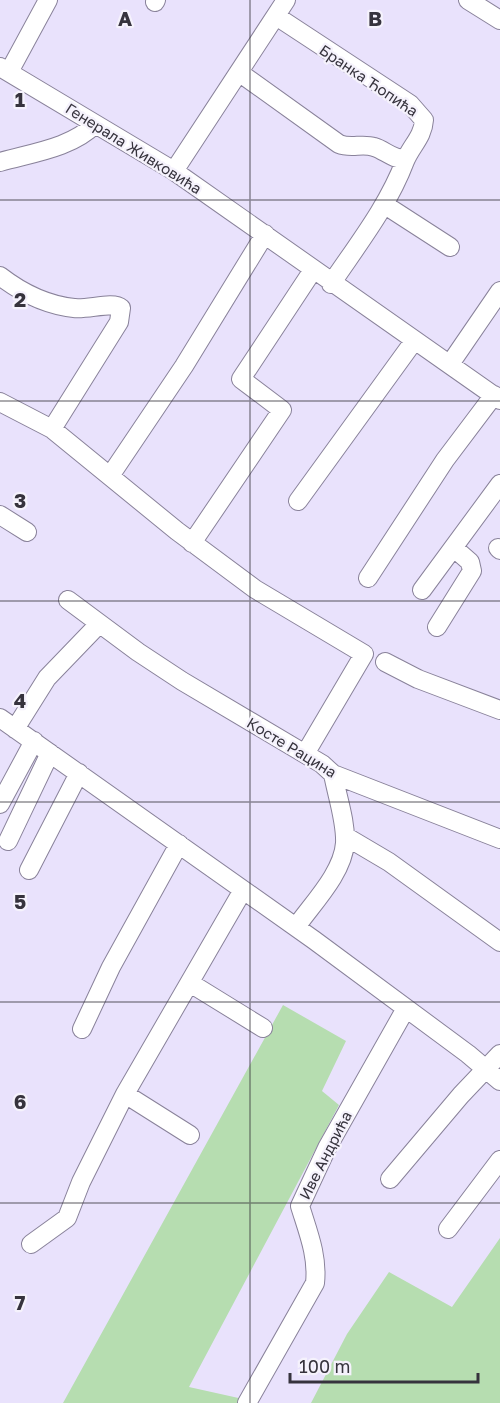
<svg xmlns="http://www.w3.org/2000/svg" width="500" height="1403" font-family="'Golos Text',sans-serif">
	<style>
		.green { fill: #b6ddb0 }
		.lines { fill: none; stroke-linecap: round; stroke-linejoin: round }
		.minor-casing { stroke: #89829a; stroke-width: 20 }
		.minor { stroke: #fff; stroke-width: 18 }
		.grid { fill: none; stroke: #36333d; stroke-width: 1.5; stroke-opacity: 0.55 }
		.labels { text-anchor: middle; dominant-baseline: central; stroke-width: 4.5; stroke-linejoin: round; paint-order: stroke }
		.street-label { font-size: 15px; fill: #36333d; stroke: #f5f2fc }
		.grid-label { font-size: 20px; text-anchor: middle; font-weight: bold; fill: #36333d; stroke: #f5f2fc; stroke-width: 4.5; stroke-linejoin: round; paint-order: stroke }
	</style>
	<rect width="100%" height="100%" fill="#e9e2fc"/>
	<path class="green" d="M 283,1005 L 346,1041 L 322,1091 L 339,1105 L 189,1387 L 243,1399 L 240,1403 L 63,1403 Z
		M 500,1238 L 500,1403 L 311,1403 L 347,1334 L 389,1272 L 452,1307 Z"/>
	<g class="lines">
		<g class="minor-casing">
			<path id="minor" d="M 468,0 L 500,20
				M 155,2 L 156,0
				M 276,16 L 410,104 L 424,120 C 423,137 411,146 405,161 C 388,206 358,244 331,284
				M 0,67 L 174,171 L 500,400
				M 9,72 L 48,0
				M 240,73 L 339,144 C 351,149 362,143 374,147 C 385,150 393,160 406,159
				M 0,162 C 31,153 72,148 95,124
				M 174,171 L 286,0
				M 385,205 L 450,247
				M 0,276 C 22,293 47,305 74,308 C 87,310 113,301 121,308 L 119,322 L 52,429
				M 450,364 L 500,291
				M 0,402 L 52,429 L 177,531 L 255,589 L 364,654 L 305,754
				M 110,476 L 184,366 L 265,234
				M 298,501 L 414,341
				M 0,515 L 27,532
				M 192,543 L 282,410 L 241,379 L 313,270
				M 498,548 L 500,550
				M 368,578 L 445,460 L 494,395
				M 422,590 L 500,484
				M 68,600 L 138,652 L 182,681 L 322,764 L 333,774 L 500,839
				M 437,627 L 472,571 L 470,562 L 454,548
				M 385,662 L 418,679 L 500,710
				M 0,718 L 314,940 L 468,1054 L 500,1081
				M 15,729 L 47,678 L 99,624
				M 0,804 L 34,741
				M 345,836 L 389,862 L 500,942
				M 8,841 L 50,753
				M 29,870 L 79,773
				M 296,927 C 312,904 343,873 345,843 C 346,821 337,796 333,774
				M 190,983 L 263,1028
				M 82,1029 L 111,967 L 179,844
				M 125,1094 L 190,1135
				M 390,1179 L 461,1095 L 500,1054
				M 448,1229 L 500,1160
				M 31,1244 L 67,1218 L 81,1182 L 125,1094 L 243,890
				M 247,1403 L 315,1283 C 318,1256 308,1232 300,1206 L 327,1148 L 405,1010"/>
		</g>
		<use href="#minor" class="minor"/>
	</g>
	<path class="grid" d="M 250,0 L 250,1403M 0,200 L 500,200M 0,401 L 500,401M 0,601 L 500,601M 0,802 L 500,802M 0,1002 L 500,1002M 0,1203 L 500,1203"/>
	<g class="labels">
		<g class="street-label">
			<text transform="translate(369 80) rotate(34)">Бранка Ћопића</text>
			<text transform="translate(134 148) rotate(32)">Генерала Живковића</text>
			<text transform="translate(292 747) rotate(31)">Косте Рацина</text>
			<text transform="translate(325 1155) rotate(-63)">Иве Андрића</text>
		</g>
	</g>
	<g class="grid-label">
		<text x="125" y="26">A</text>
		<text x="375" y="26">B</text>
		<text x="20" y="107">1</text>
		<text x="20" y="307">2</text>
		<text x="20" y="508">3</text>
		<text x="20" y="708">4</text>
		<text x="20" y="909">5</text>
		<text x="20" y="1109">6</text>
		<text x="20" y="1310">7</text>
	</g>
	<path d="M290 1373v9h188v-9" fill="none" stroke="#36333d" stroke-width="3"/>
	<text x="299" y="1373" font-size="18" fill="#36333d" stroke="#f5f2fc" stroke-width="4.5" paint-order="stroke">100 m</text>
</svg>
